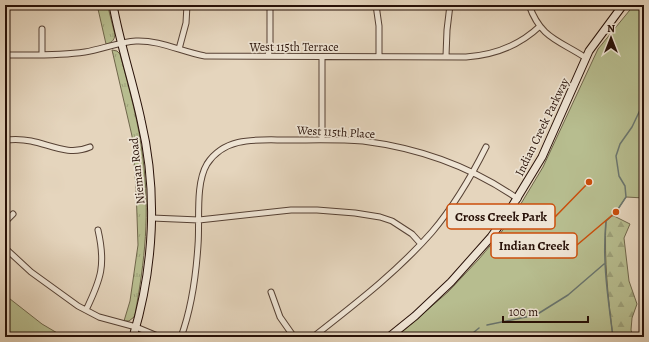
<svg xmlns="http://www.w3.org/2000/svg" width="649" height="342" font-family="Alegreya,serif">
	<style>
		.grass { fill: url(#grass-tufts); stroke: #6f664b }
		.forest { fill: url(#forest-firs); stroke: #6f664b }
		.park { fill: #b7bd8f; stroke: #6f664b }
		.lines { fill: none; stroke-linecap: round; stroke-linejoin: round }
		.stream { stroke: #6a756e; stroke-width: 1.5 }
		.street-casing { stroke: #564134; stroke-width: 7 }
		.secondary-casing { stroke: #271007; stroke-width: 9 }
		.street { stroke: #eee4d4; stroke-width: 5 }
		.secondary { stroke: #eee4d4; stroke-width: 7 }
		.labels { text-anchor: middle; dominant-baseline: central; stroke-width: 3.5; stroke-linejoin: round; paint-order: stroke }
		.street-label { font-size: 12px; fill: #271007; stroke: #eee4d4 }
		.leader { fill: none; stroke: #cb4e0b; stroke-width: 1.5 }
		.callout-dot { fill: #cb4e0b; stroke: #eee4d4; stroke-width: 1.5 }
		.callout { fill: #eee4d4; stroke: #cb4e0b; stroke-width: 1.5 }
		.callout-label { font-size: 13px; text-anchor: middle; font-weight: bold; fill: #271007 }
	</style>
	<defs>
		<pattern id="grass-tufts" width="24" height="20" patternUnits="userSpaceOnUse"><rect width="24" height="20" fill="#b7bd8f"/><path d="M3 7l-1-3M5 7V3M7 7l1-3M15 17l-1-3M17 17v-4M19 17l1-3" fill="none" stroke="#9da17a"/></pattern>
		<pattern id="forest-firs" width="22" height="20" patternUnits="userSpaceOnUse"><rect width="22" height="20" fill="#b7bd8f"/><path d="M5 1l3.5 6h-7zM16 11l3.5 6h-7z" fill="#9da17a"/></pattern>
	</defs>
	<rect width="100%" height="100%" fill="#e5d5bd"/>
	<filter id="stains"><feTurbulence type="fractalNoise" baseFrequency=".005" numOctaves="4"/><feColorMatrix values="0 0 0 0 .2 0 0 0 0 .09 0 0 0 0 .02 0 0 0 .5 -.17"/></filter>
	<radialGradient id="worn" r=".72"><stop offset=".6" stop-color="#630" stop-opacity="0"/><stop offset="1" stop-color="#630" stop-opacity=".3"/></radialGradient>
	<path class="grass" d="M 108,7 L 115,35 C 114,41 111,43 106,44 L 98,9 Z
		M 112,50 L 117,51 L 120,54 C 129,89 139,123 143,159 C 150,212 145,261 135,314 L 134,317 L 129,321 L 124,321 L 130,301 L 138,245 L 136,187 L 132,136 Z"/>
	<path class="forest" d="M 598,208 L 630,224 L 624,238 L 629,281 L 637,304 L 632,318 L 631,330 L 633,337 L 441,337 Z"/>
	<path class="park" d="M 634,5 L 644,5 L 644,198 L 626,197 L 616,212 L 606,221 C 604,260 608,298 613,337 L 396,337 L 448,292 L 479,259 L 500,234 L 522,202 L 543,167 L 598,49 Z
		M 5,295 L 42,324 L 64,337 L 11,337 L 5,329 Z"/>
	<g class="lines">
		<path class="stream" d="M 487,325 L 536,315 L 568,295 L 604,264
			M 468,337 L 479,328
			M 613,337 C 608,298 602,260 606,221 L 616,212 L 626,197 L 625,186 L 619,176 L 616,156 L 620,144 L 632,127 L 641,108 L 644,106"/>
		<g class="street-casing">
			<path id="street" d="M 376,5 L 379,26 L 379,56
				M 529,5 C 541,39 559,40 586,58
				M 42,29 L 42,55
				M 179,49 L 186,23 L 187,5
				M 5,55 C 32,55 59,56 85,52 C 102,49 120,42 136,41 C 160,40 182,52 205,56 L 466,57 C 495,55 519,46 540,26
				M 268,56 L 270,48 L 270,5
				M 446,56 L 447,30 L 450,5
				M 322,57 L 322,140
				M 5,140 C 14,139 22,139 31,141 C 51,145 69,156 90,147
				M 152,218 L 199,220 L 291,210 L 317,210 L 355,213 L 380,217 L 392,221 L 412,234 L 421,244
				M 5,222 L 13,214
				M 5,248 L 31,272 L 78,306 L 99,317 L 136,327 L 160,337
				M 271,292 L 280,317 L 294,337
				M 86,310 C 101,279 106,265 98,230
				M 181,337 C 192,307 196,276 198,245 C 200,221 195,184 207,164 C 225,136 258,140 287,140 C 312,140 337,139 363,141 C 418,148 472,167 518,199
				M 313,337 C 355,304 397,272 432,232 C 454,206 471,177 486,147"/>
		</g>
		<g class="secondary-casing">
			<path id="secondary" d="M 113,5 C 120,44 133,82 141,120 C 158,192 154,267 133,337
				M 389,337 L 415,316 L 451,282 L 491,237 L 508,213 L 542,157 L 589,51 L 623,5"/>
		</g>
		<use href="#street" class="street"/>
		<use href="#secondary" class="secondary"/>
	</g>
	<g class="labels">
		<g class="street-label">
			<text x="294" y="47">West 115th Terrace</text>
			<text transform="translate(542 127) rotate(-64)">Indian Creek Parkway</text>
			<text transform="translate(336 132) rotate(3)">West 115th Place</text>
			<text transform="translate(137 171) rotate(-96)">Nieman Road</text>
		</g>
	</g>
	<path class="leader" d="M589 182L555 217M616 212L577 245"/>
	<g class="callout-dot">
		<circle cx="589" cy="182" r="4"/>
		<circle cx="616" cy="212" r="4"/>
	</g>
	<g class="callout">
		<rect x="447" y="204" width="108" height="25" rx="4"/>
		<rect x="491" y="233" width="86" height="25" rx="4"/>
	</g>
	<g class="callout-label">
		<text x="501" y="221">Cross Creek Park</text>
		<text x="534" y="250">Indian Creek</text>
	</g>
	<rect width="649" height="342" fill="none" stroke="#e5d5bd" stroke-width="20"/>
	<rect x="6" y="6" width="637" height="330" fill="none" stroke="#271007" stroke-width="2"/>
	<rect x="10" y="10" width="629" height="322" fill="none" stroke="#271007"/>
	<g transform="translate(611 38)" stroke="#eee4d4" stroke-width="3" paint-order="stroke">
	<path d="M0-3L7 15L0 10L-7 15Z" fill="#271007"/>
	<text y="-6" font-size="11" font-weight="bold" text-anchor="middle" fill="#271007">N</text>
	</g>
	<path d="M503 316v6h85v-6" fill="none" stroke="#271007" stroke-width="2"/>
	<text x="509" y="316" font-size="12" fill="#271007" stroke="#eee4d4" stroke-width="3" paint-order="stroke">100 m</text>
	<rect width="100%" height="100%" filter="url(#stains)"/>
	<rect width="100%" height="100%" fill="url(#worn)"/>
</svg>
